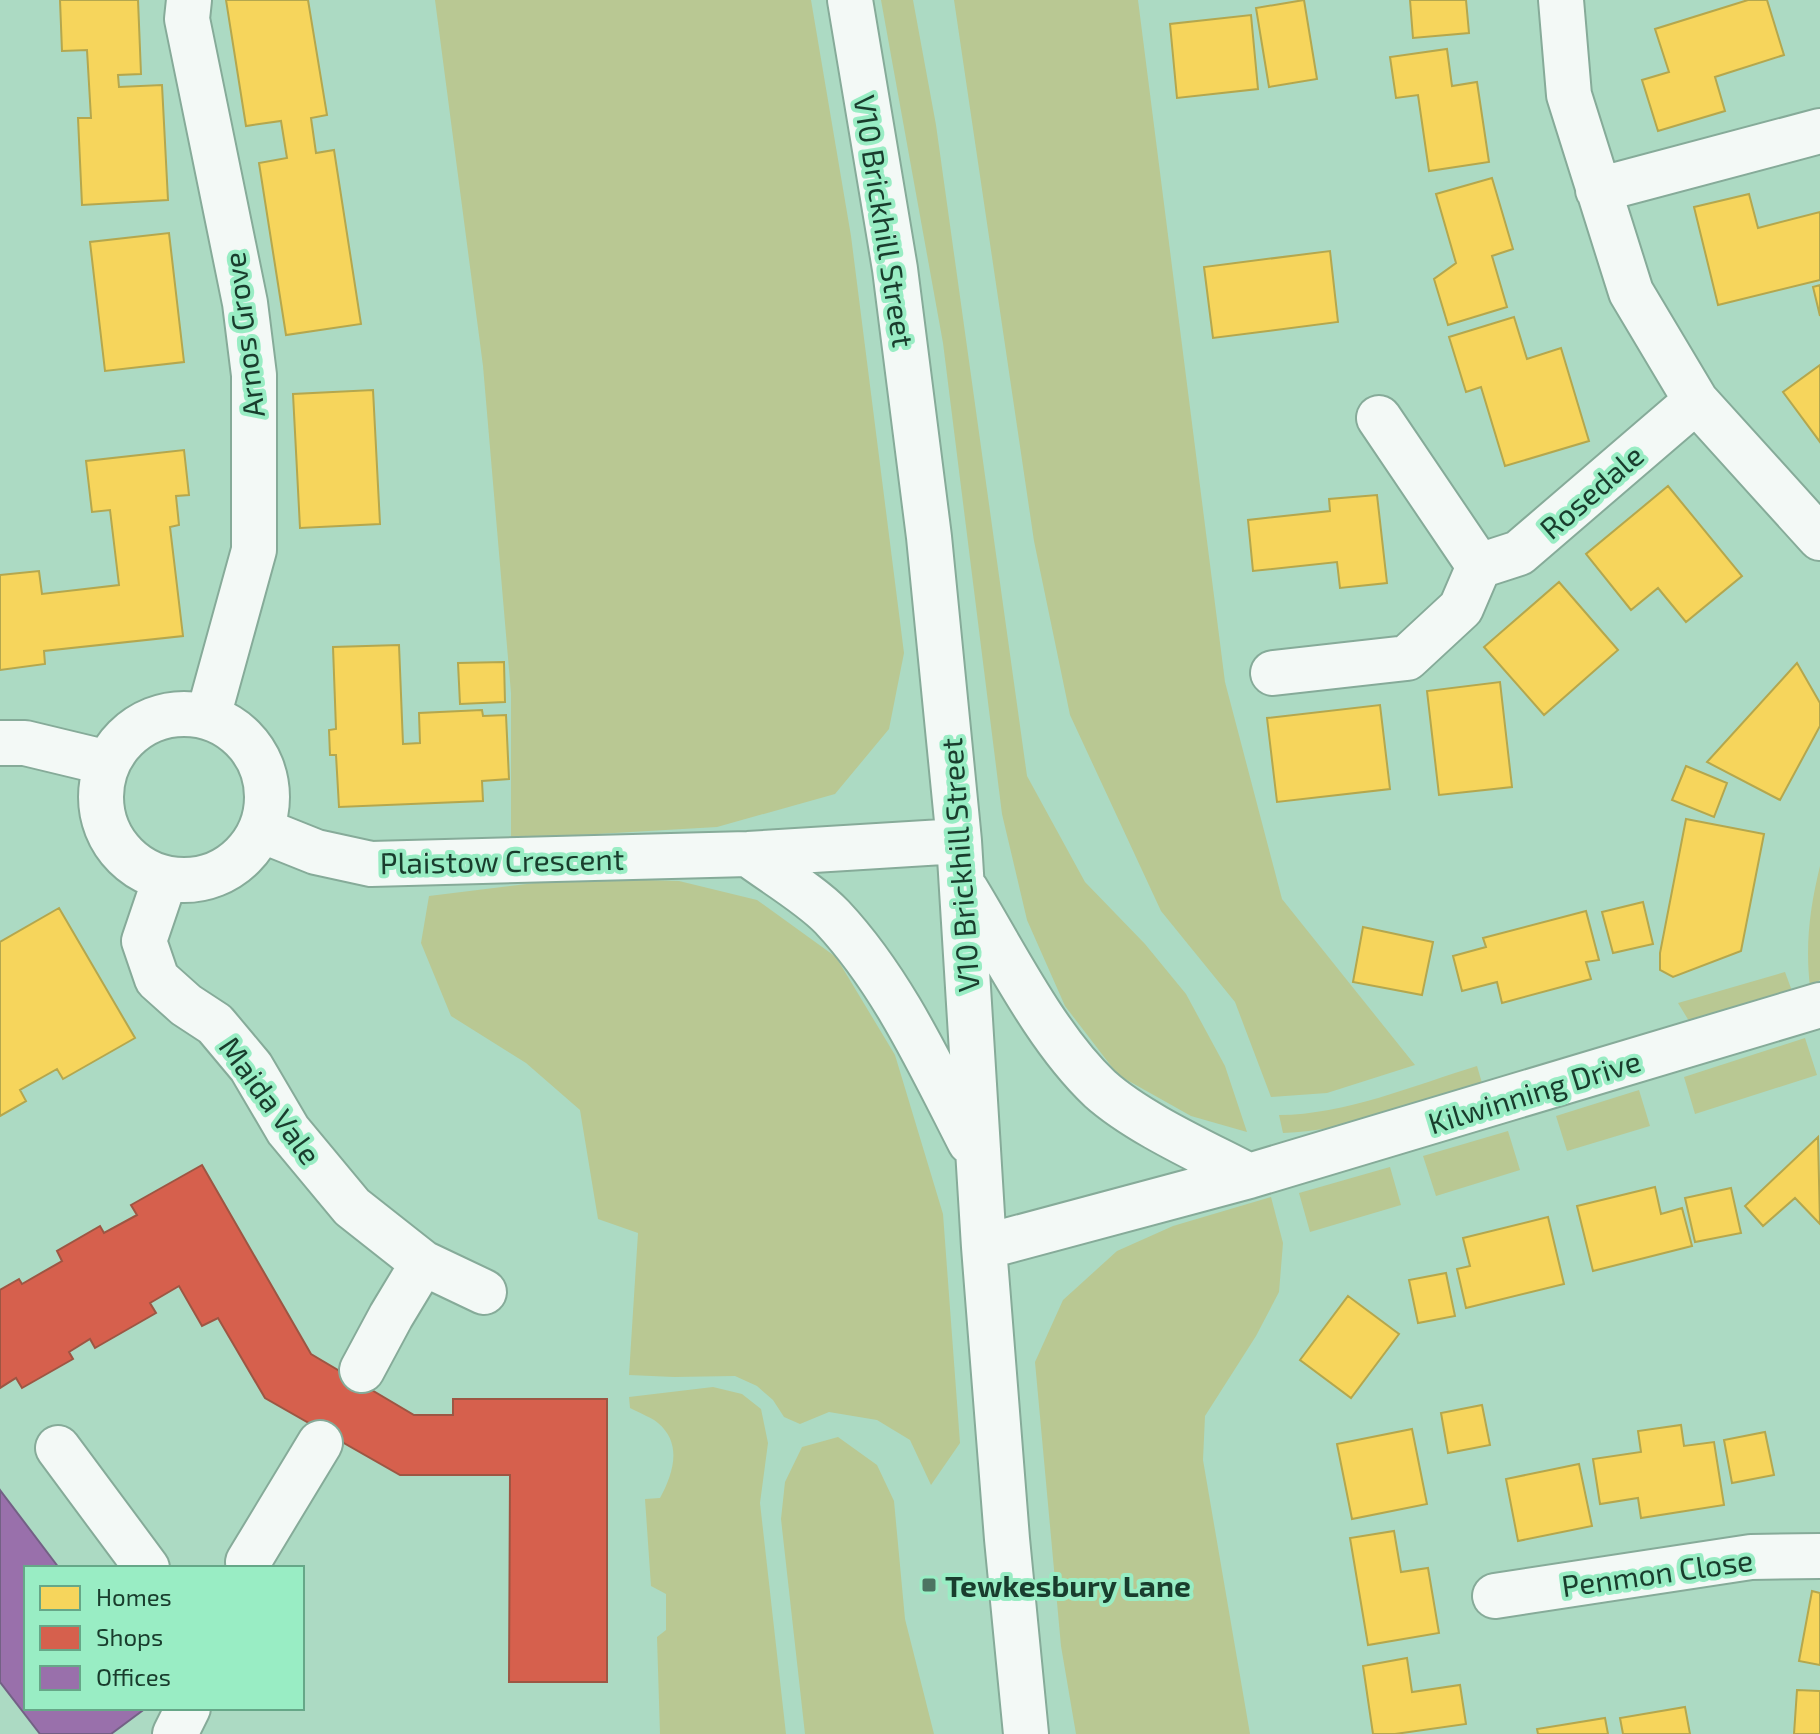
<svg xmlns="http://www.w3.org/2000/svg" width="1820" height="1734" font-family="'Exo 2',sans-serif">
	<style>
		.green { fill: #b9c893 }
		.homes { fill: #f6d55c; stroke: #b4a74e; stroke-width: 2 }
		.shops { fill: #d6604d; stroke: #9d5643; stroke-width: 2 }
		.offices { fill: #9970ab; stroke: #736185; stroke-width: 2 }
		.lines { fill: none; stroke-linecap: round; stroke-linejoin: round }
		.minor-casing { stroke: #86ab99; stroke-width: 48 }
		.minor { stroke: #f3f9f6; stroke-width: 44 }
		.poi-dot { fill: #4c7462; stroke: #99edc4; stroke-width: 3 }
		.labels { text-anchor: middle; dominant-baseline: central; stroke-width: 8; stroke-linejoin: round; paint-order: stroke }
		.street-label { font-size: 30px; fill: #193d2d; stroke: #99edc4 }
		.poi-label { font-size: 30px; font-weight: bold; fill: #193d2d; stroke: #99edc4; text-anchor: start }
	</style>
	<rect width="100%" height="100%" fill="#acdac3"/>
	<path class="green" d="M 435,0 L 811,0 L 851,236 L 904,653 L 889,729 L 835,794 L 717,827 L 511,839 L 511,693 L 483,366 Z
		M 881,0 L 913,0 L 936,125 L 1027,776 L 1085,882 L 1145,944 L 1186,994 L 1225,1066 L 1247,1132 L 1191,1116 L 1118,1075 L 1065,1006 L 1027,920 L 1002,814 L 943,343 Z
		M 954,0 L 1138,0 L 1225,682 L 1282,899 L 1415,1065 L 1327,1093 L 1271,1097 L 1235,1002 L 1161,911 L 1070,715 L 1034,541 Z
		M 1820,866 L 1820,980 L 1810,987 C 1805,944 1810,907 1820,866 Z
		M 576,878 L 679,881 L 757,900 L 836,957 L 895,1055 L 943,1214 L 960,1443 L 931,1485 L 910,1440 L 877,1420 L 829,1412 L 800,1424 L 784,1417 L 773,1400 L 757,1386 L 735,1376 L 674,1377 L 629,1375 L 638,1233 L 598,1219 L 580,1110 L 526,1063 L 451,1016 L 421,943 L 429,896 Z
		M 1785,972 L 1792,991 L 1689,1021 L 1678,1003 Z
		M 1805,1038 L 1817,1075 L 1695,1114 L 1684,1077 Z
		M 1477,1066 L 1482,1083 C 1418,1103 1351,1131 1283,1133 L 1279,1115 C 1344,1115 1415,1085 1477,1066 Z
		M 1639,1090 L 1650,1126 L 1567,1151 L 1556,1116 Z
		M 1508,1131 L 1520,1170 L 1436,1196 L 1423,1156 Z
		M 1390,1167 L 1401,1205 L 1310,1232 L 1299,1193 Z
		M 1271,1197 L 1283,1243 L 1279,1292 L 1256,1336 L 1205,1416 L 1203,1460 L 1250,1734 L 1076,1734 L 1061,1646 L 1035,1362 L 1063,1300 L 1117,1251 L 1173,1226 Z
		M 713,1387 L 742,1394 L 761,1409 L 768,1443 L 760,1503 L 786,1734 L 660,1734 L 657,1637 L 666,1630 L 666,1594 L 651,1586 L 645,1499 L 660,1498 C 673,1474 683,1444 658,1423 C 651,1417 639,1413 630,1408 L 629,1397 Z
		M 838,1437 L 877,1465 L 894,1501 L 905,1619 L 934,1734 L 805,1734 L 781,1519 L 785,1482 L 802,1447 Z"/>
	<path class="homes" d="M 60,0 L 138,0 L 141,74 L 118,75 L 119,87 L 162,85 L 168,200 L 82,205 L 78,118 L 91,118 L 87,50 L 62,51 Z
		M 226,0 L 308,0 L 327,115 L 311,118 L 316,153 L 334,150 L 361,324 L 286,335 L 259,163 L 287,158 L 281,121 L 246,126 Z
		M 1304,0 L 1317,79 L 1269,87 L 1256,8 Z
		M 1410,0 L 1466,0 L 1469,33 L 1413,38 Z
		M 1748,0 L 1767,0 L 1784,55 L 1715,77 L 1725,111 L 1658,131 L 1642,80 L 1669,72 L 1655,29 Z
		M 1251,15 L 1258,89 L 1177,98 L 1170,24 Z
		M 1447,49 L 1452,86 L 1477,82 L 1489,162 L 1429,171 L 1418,95 L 1396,98 L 1390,57 Z
		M 1492,178 L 1513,249 L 1492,256 L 1507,307 L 1448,325 L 1434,279 L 1456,263 L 1436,194 Z
		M 1749,194 L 1758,228 L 1820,212 L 1820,280 L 1718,305 L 1694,207 Z
		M 169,233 L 184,362 L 105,371 L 90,242 Z
		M 1330,251 L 1338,322 L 1213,338 L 1204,267 Z
		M 1820,285 L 1820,316 L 1813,287 Z
		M 1514,317 L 1527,359 L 1561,348 L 1589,441 L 1505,466 L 1481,387 L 1466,392 L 1449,337 Z
		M 1820,365 L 1820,442 L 1783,392 Z
		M 373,390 L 380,524 L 300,528 L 293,394 Z
		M 184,450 L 189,495 L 176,496 L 179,525 L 170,527 L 183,636 L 44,651 L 45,664 L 0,670 L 0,575 L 39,571 L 42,594 L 119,585 L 110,510 L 92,512 L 86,461 Z
		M 1668,486 L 1742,576 L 1686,622 L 1658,588 L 1631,610 L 1586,554 Z
		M 1377,495 L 1387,583 L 1340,588 L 1337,562 L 1253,571 L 1248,520 L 1330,511 L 1329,499 Z
		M 1559,582 L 1618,650 L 1544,715 L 1484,647 Z
		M 399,645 L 403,744 L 420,743 L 419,713 L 482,710 L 483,716 L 506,715 L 509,779 L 482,781 L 483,801 L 339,807 L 336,755 L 330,755 L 329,730 L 336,729 L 333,647 Z
		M 504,662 L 505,702 L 460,704 L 458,663 Z
		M 1797,663 L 1820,703 L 1820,726 L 1780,800 L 1707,762 Z
		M 1500,682 L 1512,787 L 1439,795 L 1427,691 Z
		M 1380,705 L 1390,789 L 1277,802 L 1267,718 Z
		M 1686,766 L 1727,783 L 1714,817 L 1672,800 Z
		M 1686,819 L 1764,834 L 1741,951 L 1673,977 L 1660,970 L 1660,953 Z
		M 1643,902 L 1653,944 L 1613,953 L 1602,912 Z
		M 59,908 L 135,1038 L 63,1079 L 57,1069 L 20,1090 L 26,1101 L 0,1116 L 0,942 Z
		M 1586,911 L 1599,960 L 1586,962 L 1591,979 L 1502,1003 L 1497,982 L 1462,991 L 1453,956 L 1486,947 L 1483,938 Z
		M 1363,927 L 1433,942 L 1422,995 L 1353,982 Z
		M 1818,1137 L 1820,1224 L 1795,1198 L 1763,1226 L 1745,1206 Z
		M 1655,1187 L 1661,1214 L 1682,1208 L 1692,1246 L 1593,1271 L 1577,1206 Z
		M 1731,1188 L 1741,1233 L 1695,1242 L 1685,1198 Z
		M 1548,1217 L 1564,1284 L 1466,1308 L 1457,1269 L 1470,1266 L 1463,1238 Z
		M 1446,1273 L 1455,1316 L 1418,1323 L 1409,1280 Z
		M 1348,1296 L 1399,1334 L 1351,1398 L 1300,1360 Z
		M 1482,1405 L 1490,1445 L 1448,1453 L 1441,1413 Z
		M 1681,1425 L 1684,1446 L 1714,1442 L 1724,1505 L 1641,1518 L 1638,1498 L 1600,1504 L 1593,1459 L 1641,1452 L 1638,1431 Z
		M 1412,1429 L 1427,1504 L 1352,1519 L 1337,1444 Z
		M 1765,1432 L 1774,1475 L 1732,1483 L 1724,1440 Z
		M 1579,1464 L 1592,1526 L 1518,1541 L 1506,1479 Z
		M 1394,1531 L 1401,1572 L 1428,1568 L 1439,1633 L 1368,1645 L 1350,1538 Z
		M 1812,1591 L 1820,1593 L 1820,1665 L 1799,1661 Z
		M 1407,1658 L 1412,1692 L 1460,1685 L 1466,1724 L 1395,1734 L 1373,1734 L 1363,1666 Z
		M 1797,1690 L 1820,1691 L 1820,1734 L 1794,1734 Z
		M 1685,1707 L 1690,1734 L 1623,1734 L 1620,1718 Z
		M 1605,1718 L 1608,1734 L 1538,1734 L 1537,1729 Z"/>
	<path class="shops" d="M 202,1165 L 311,1354 L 414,1415 L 453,1415 L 453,1399 L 607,1399 L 607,1682 L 509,1682 L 510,1475 L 400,1475 L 265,1398 L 218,1318 L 202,1326 L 179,1286 L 150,1303 L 156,1313 L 95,1348 L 90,1339 L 69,1352 L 73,1359 L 22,1388 L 16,1378 L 0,1388 L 0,1290 L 19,1279 L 22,1284 L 62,1261 L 57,1251 L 100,1226 L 104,1233 L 137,1215 L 131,1205 Z"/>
	<path class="offices" d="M 0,1490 L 59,1568 L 26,1568 L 26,1708 L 146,1708 L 111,1734 L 40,1734 L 0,1682 Z"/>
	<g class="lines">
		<g class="minor-casing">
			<path id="minor" d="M 189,0 L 187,19 L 245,303 L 254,375 L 254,550 L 208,717
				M 850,0 L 895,269 L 929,537 L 959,841 L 984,1247 L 1007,1539 L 1026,1734
				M 1561,0 L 1569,95 L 1631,292 L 1696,401 L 1820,538
				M 1598,190 L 1820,131
				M 1379,418 L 1479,566
				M 1273,673 L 1407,658 L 1461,608 L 1479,566 L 1519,553 L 1696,401
				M101 797a83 83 0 1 1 166 0a83 83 0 1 1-166 0Z
				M 0,743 L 25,743 L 108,763
				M 261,830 L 316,852 L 371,864 L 748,854 L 959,841
				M 748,854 C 772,872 811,895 832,917 C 892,981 930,1064 970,1142
				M 165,879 L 144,941 L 157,979 L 186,1005 L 215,1024 L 251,1067 L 288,1130 L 352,1207 L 423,1263 L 484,1292
				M 966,890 C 1005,954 1046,1038 1100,1089 C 1138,1123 1203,1152 1249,1176
				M 984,1247 L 1249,1176 L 1820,1005
				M 362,1370 L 391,1316 L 423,1263
				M 58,1448 L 147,1568
				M 248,1562 L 320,1443
				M 1495,1596 L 1751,1557 L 1820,1556
				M 175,1734 L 188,1708"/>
		</g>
		<use href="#minor" class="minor"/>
	</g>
	<rect class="poi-dot" x="921" y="1577" width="16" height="16" rx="4"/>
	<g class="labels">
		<g class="street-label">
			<text transform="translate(885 221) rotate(81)">V10 Brickhill Street</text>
			<text transform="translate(243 335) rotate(-97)">Arnos Grove</text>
			<text transform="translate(1591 491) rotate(-41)">Rosedale</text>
			<text transform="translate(502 860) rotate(-1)">Plaistow Crescent</text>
			<text transform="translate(959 865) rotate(-94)">V10 Brickhill Street</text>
			<text transform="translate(1534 1091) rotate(-17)">Kilwinning Drive</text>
			<text transform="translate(271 1100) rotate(54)">Maida Vale</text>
			<text transform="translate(1657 1572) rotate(-8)">Penmon Close</text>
		</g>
		<g class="poi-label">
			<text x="945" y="1585">Tewkesbury Lane</text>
		</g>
	</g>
	<rect x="24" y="1566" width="280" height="144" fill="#99edc4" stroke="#66a788" stroke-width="2"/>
	<rect x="40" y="1586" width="40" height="24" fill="#f6d55c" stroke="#66a788" stroke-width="2"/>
	<text x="96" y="1606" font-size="24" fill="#193d2d">Homes</text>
	<rect x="40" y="1626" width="40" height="24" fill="#d6604d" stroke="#66a788" stroke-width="2"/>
	<text x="96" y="1646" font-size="24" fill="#193d2d">Shops</text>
	<rect x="40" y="1666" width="40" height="24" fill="#9970ab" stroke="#66a788" stroke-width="2"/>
	<text x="96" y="1686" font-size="24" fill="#193d2d">Offices</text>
</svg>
